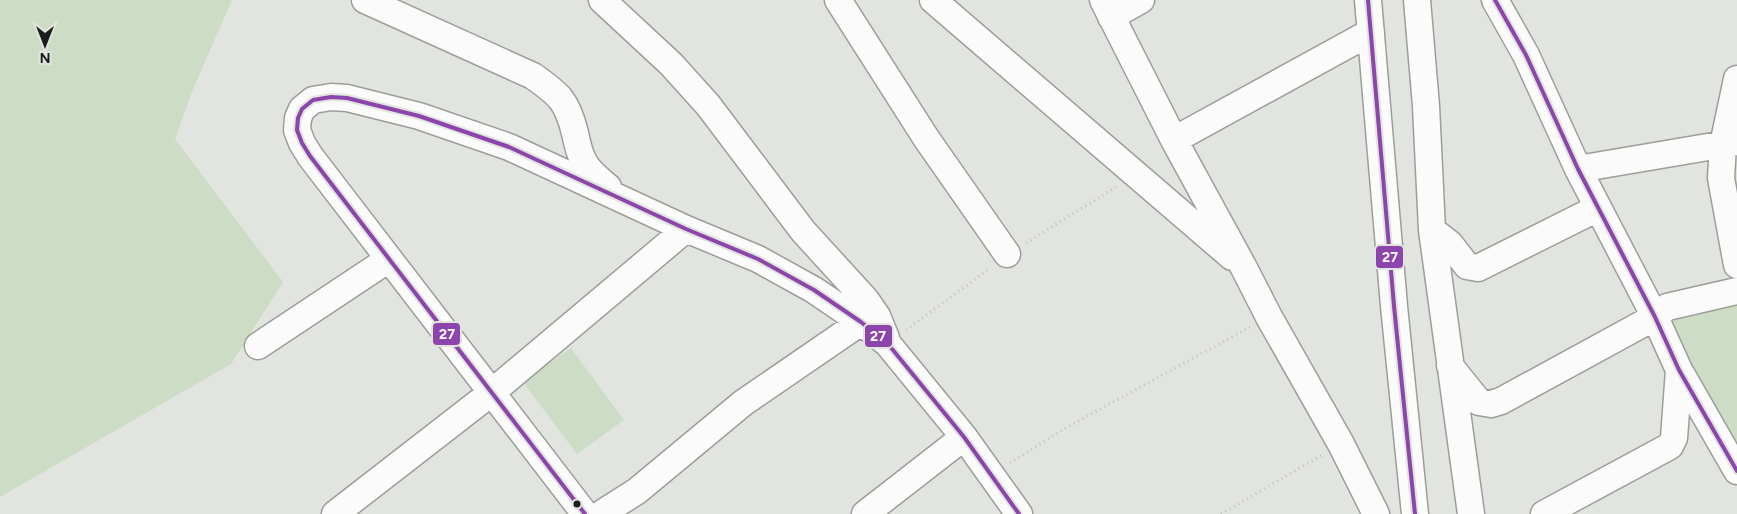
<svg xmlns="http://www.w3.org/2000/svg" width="1737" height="514" font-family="Figtree,sans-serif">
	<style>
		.green { fill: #cddcc4 }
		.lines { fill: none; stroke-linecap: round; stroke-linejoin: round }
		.minor-casing { stroke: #9c9e9a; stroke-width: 29 }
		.path { stroke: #c2c2c1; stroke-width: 3; stroke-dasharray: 1 4; stroke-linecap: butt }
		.minor { stroke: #fafbfa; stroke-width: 26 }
		.bus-1-casing { stroke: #e0e6dd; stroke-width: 8 }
		.bus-1 { stroke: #8e44ad; stroke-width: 4 }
		.bus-dot { fill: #1b1d1a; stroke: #e0e6dd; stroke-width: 2 }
		.line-badge { stroke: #e0e6dd; stroke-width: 2 }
		.badge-label { font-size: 14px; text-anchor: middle; font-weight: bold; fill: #fff }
	</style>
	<rect width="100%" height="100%" fill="#e1e4df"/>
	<path class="green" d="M 0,0 L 232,0 L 193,89 L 175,139 L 283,282 L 231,364 L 0,497 Z
		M 1737,299 L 1737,455 L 1666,315 Z
		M 571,348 L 624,420 L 577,454 L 523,382 Z"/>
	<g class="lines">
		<g class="minor-casing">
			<path id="minor" d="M 365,0 L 533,76 C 560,95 567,101 575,133 C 577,143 579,153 584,162 C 589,172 600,180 608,187
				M 602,0 L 671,64 L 708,105 L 803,231 L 866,300 L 877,316 L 886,338
				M 838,0 L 926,138 L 1007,254
				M 933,0 L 1232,257
				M 1103,0 L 1174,140 L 1244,268 L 1269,317 L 1341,444 L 1376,514
				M 1368,0 L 1394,306 L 1415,514
				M 1417,0 L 1426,106 L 1432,230 L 1471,514
				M 1495,0 L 1526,55 L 1578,169 L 1655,317 L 1679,370 L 1737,471
				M 1111,17 L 1141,0
				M 1737,79 L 1723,145 L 1721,178 L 1737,265
				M 1174,140 L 1371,32
				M 1578,169 L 1737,142
				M 1432,230 L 1450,244 L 1467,266 L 1478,268 L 1598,208
				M 258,346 L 389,259
				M 1450,366 L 1479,402 L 1491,404 L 1501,401 L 1655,317 L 1667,307 L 1737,291
				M 335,514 L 491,393 L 686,229
				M 585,514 L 310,156 L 302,143 L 297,130 L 298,118 L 302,109 L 313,100 L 331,97 L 347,98 L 419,116 L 509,147 L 686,229 L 758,259 L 814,290 L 861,322 L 888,344 L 964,437 L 1019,514
				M 601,514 L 637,491 L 743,403 L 861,322
				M 865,514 L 964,437
				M 1544,514 L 1670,446 L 1674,438 L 1679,370"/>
		</g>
		<path class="path" d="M 1026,243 L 1116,187
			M 906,330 L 990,268
			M 1010,463 L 1064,429 L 1250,327
			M 1221,514 L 1322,455"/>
		<use href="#minor" class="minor"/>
		<g class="bus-1-casing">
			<path id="bus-1" d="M 1368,0 L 1394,306 L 1415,514
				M 1495,0 L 1526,55 L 1578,169 L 1655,317 L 1679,370 L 1737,471
				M 585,514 L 310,156 L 302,143 L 297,130 L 298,118 L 302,109 L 313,100 L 331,97 L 347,98 L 419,116 L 509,147 L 686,229 L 758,259 L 814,290 L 861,322 L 888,344 L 964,437 L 1019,514"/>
		</g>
		<use href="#bus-1" class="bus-1"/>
	</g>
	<circle class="bus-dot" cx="577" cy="504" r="4.5"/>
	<g class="line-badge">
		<rect x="1375" y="245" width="29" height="24" rx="5" fill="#8e44ad"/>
		<rect x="432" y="322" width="29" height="24" rx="5" fill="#8e44ad"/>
		<rect x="864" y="324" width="29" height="24" rx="5" fill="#8e44ad"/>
	</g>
	<g class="badge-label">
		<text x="1390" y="262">27</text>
		<text x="447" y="339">27</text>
		<text x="878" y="341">27</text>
	</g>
	<g transform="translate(45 45) rotate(180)" stroke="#e0e6dd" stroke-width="4" paint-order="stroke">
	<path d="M0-4L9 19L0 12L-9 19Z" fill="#1b1d1a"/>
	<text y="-8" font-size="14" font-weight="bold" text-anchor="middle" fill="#1b1d1a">N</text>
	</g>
</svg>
